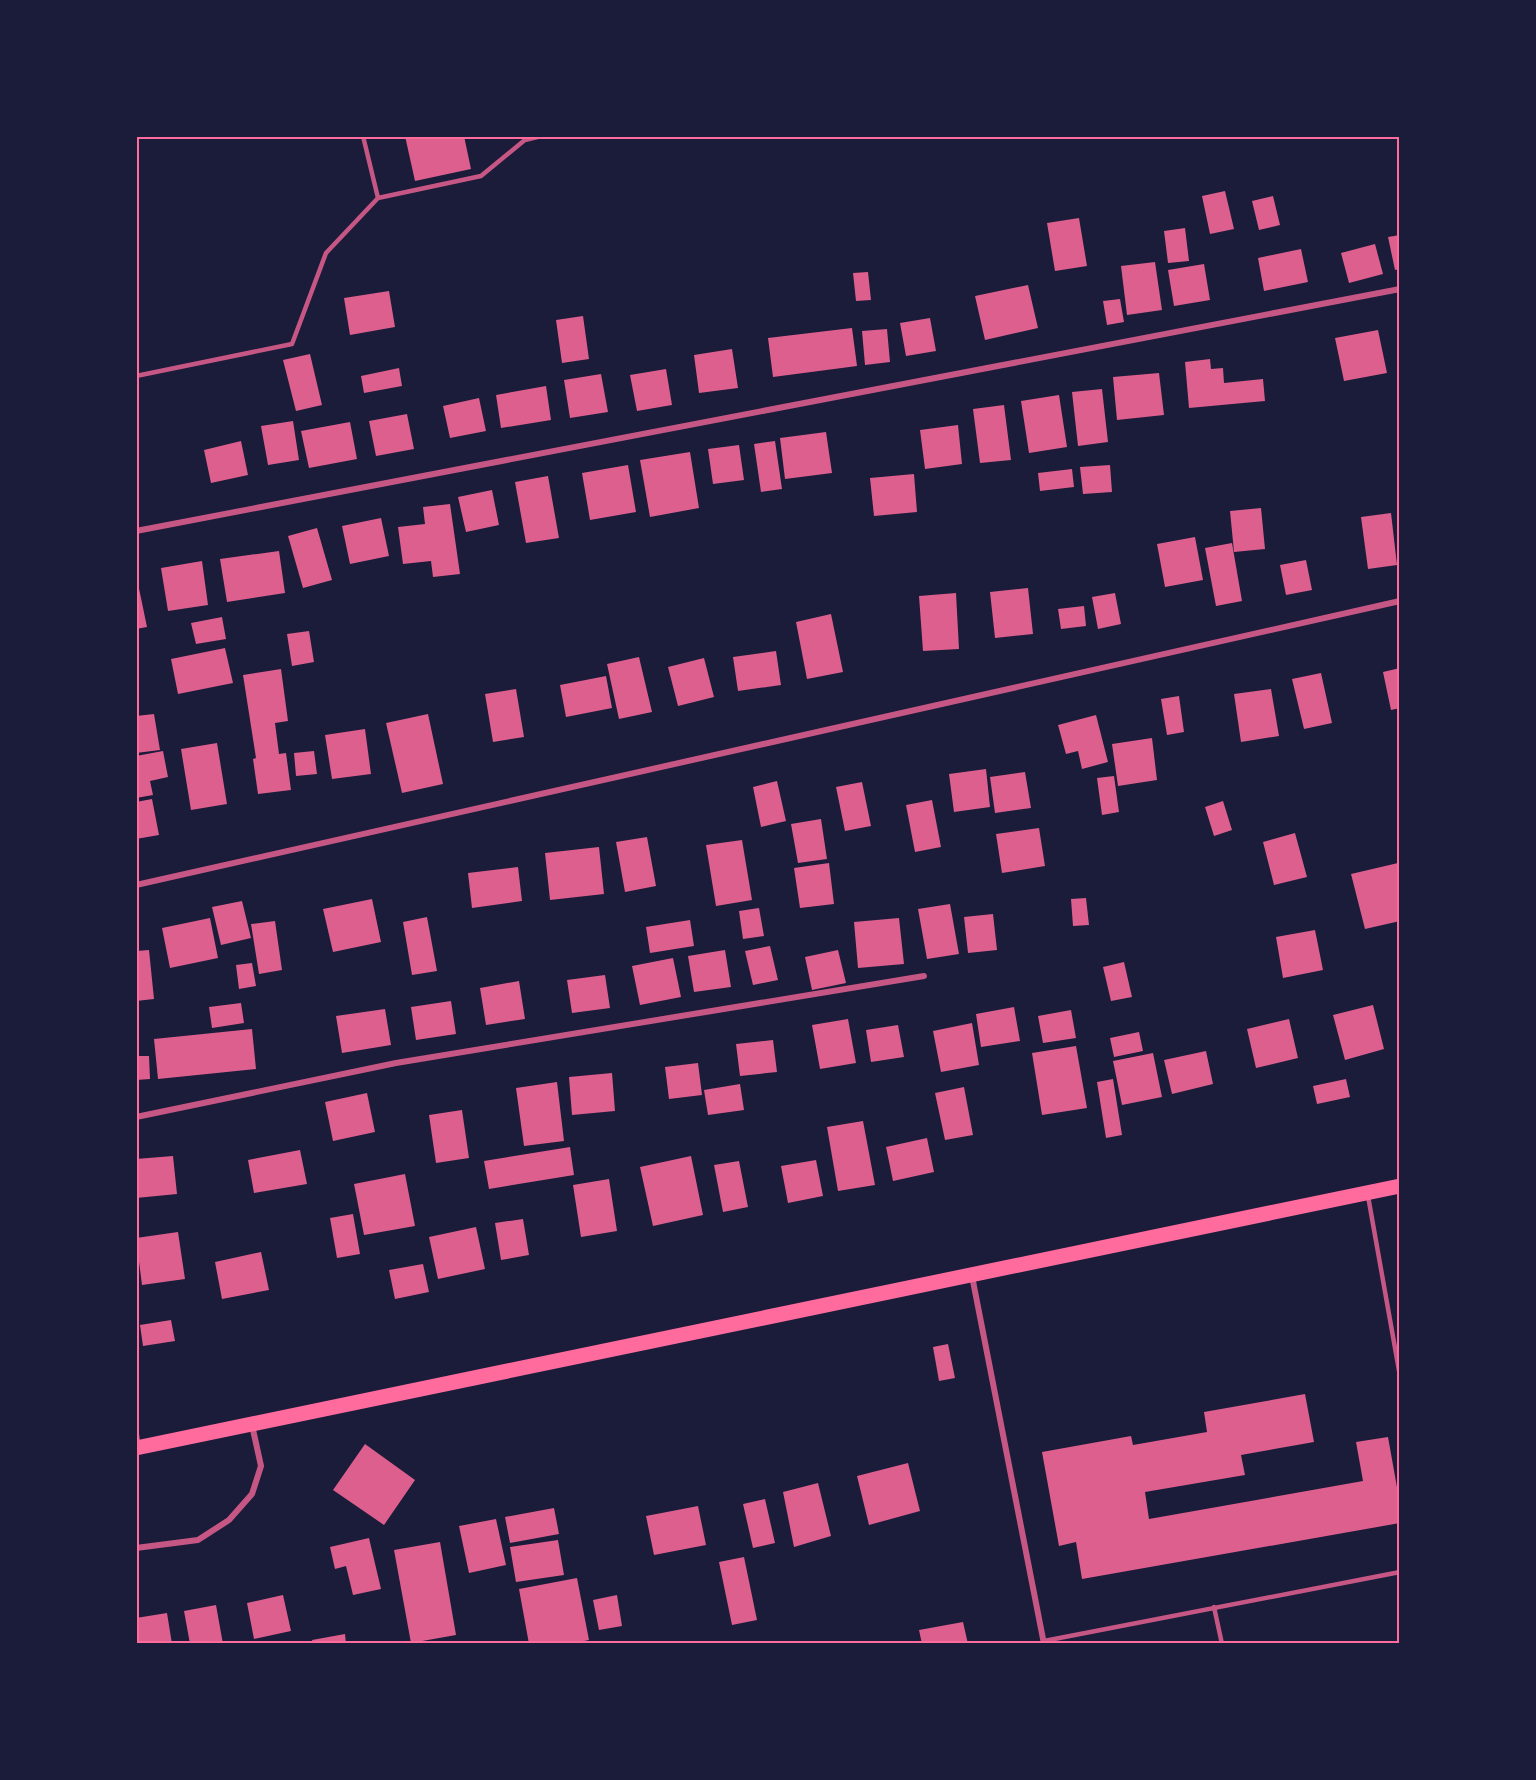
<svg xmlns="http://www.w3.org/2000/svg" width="1536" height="1780" font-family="Helvetica,sans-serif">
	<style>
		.building { fill: #dd5f8e }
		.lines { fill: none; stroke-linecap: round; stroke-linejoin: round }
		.service { stroke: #c65784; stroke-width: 4.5 }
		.minor { stroke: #c65784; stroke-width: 6 }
		.primary { stroke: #ff6b9d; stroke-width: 15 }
		.neatline { fill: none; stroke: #ff6b9d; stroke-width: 2 }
	</style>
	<rect width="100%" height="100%" fill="#1b1b3a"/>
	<path class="building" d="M 405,136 L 464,136 L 471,169 L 415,181 Z
		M 1225,191 L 1234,229 L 1210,234 L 1202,196 Z
		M 1273,196 L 1280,225 L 1259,230 L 1252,201 Z
		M 1079,218 L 1087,266 L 1055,271 L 1047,223 Z
		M 1185,228 L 1189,261 L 1168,263 L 1164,231 Z
		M 1400,235 L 1400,269 L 1395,270 L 1388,237 Z
		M 1375,244 L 1383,274 L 1349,283 L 1341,253 Z
		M 1301,249 L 1308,282 L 1264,291 L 1258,258 Z
		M 1155,262 L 1162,310 L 1127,315 L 1121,266 Z
		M 1204,264 L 1210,300 L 1174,306 L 1168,270 Z
		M 868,272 L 871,300 L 856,301 L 853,273 Z
		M 1028,285 L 1038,328 L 985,340 L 975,296 Z
		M 389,291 L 395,327 L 350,335 L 344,298 Z
		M 1120,299 L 1124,322 L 1107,325 L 1103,301 Z
		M 583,316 L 589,359 L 562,363 L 556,320 Z
		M 930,318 L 936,351 L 906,356 L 900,323 Z
		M 852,328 L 857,366 L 773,377 L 768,338 Z
		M 887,329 L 890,362 L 865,365 L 862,331 Z
		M 1378,330 L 1387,373 L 1344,381 L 1335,338 Z
		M 732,349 L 738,388 L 699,393 L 694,355 Z
		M 310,354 L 322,405 L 296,411 L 283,360 Z
		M 1210,359 L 1211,369 L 1223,368 L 1224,383 L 1263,379 L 1265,401 L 1189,408 L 1185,362 Z
		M 399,368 L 402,386 L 364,393 L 361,376 Z
		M 666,369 L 672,405 L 637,411 L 630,375 Z
		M 1159,373 L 1164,415 L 1117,420 L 1113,377 Z
		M 601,374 L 608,412 L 570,418 L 564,380 Z
		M 546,386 L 551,420 L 501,428 L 496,395 Z
		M 1102,389 L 1108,442 L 1078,446 L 1072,392 Z
		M 1059,395 L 1067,447 L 1029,453 L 1021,401 Z
		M 479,398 L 486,431 L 450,438 L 443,406 Z
		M 1004,405 L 1011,460 L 980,463 L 973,409 Z
		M 407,414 L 414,449 L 376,456 L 369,421 Z
		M 293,421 L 299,460 L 268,465 L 261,426 Z
		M 350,422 L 357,459 L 309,468 L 301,431 Z
		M 958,425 L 962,464 L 925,469 L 920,430 Z
		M 826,432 L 832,473 L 785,479 L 780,438 Z
		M 241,441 L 248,475 L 211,483 L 204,450 Z
		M 775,441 L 782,489 L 761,492 L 754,444 Z
		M 739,445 L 744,480 L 713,484 L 708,449 Z
		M 690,452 L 699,508 L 650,517 L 640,460 Z
		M 628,465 L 636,512 L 590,520 L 582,473 Z
		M 1110,465 L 1112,492 L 1083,494 L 1080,467 Z
		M 1072,469 L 1074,487 L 1040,491 L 1038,473 Z
		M 914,474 L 917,512 L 874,516 L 870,478 Z
		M 548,476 L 559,538 L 526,543 L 515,482 Z
		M 492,490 L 499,525 L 466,532 L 458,497 Z
		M 450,504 L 460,574 L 433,577 L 431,561 L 403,564 L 398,527 L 425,524 L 423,507 Z
		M 1261,508 L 1265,549 L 1234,552 L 1230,511 Z
		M 1391,513 L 1397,565 L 1368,569 L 1361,517 Z
		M 381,518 L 389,556 L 350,564 L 342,526 Z
		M 317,528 L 332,580 L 303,588 L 288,536 Z
		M 1195,537 L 1203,580 L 1165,587 L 1157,544 Z
		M 1232,543 L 1242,601 L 1216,606 L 1205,548 Z
		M 279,551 L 285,593 L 227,602 L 220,559 Z
		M 1306,560 L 1312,590 L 1286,595 L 1280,565 Z
		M 202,561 L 208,605 L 168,611 L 161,568 Z
		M 136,574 L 147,627 L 136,629 Z
		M 1028,588 L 1033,634 L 995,638 L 990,592 Z
		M 956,593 L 959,649 L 923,651 L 919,596 Z
		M 1115,593 L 1121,624 L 1098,629 L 1092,597 Z
		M 1084,606 L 1086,626 L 1061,629 L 1058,609 Z
		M 831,614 L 843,672 L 807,679 L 796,622 Z
		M 222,617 L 226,639 L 196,644 L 191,623 Z
		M 309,631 L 314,662 L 292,666 L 287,634 Z
		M 225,648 L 233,683 L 178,694 L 171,659 Z
		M 776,651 L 781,685 L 738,691 L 733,657 Z
		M 639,657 L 652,712 L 619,719 L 607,664 Z
		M 704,658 L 714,697 L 678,706 L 668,667 Z
		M 1400,668 L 1400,708 L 1391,710 L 1383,672 Z
		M 281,669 L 288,721 L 275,723 L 279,754 L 286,753 L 291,790 L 258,794 L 253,759 L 256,758 L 243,675 Z
		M 1321,673 L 1332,723 L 1304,729 L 1292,679 Z
		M 606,676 L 612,708 L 566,717 L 560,685 Z
		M 516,689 L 524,737 L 493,742 L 485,694 Z
		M 1271,689 L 1279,736 L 1241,742 L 1234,694 Z
		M 1179,696 L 1184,732 L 1167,735 L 1161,699 Z
		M 154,714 L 160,750 L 136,753 L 136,716 Z
		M 428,714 L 443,784 L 402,793 L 386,723 Z
		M 1096,715 L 1108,762 L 1082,769 L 1078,751 L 1066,754 L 1058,725 Z
		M 365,729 L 371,774 L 332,779 L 325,735 Z
		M 1152,738 L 1157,780 L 1118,786 L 1112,744 Z
		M 217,743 L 227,804 L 191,810 L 181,749 Z
		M 163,751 L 168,777 L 150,781 L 153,795 L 136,798 L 136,756 Z
		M 314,751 L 317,774 L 296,776 L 294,753 Z
		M 986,769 L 990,807 L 954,812 L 949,774 Z
		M 1025,772 L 1031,808 L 995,813 L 990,777 Z
		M 1114,776 L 1119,812 L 1102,815 L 1097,778 Z
		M 777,781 L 786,821 L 761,827 L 753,787 Z
		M 862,782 L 871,826 L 845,831 L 836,787 Z
		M 152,799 L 159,835 L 136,839 L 136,802 Z
		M 932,800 L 941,847 L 915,852 L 906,805 Z
		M 1223,801 L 1232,830 L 1214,836 L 1205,807 Z
		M 821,819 L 827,859 L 798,863 L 791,824 Z
		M 1039,828 L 1045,866 L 1002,873 L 996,834 Z
		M 1295,833 L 1307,877 L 1274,885 L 1263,842 Z
		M 647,837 L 656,886 L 625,892 L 616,842 Z
		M 742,840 L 752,900 L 716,906 L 706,845 Z
		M 599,847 L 604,894 L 550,900 L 545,853 Z
		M 829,863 L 834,904 L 800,908 L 794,868 Z
		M 1398,863 L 1400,868 L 1400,921 L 1365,929 L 1351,874 Z
		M 518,867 L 522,901 L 472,908 L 468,873 Z
		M 1086,898 L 1089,925 L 1073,926 L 1071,899 Z
		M 372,899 L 381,942 L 333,952 L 323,909 Z
		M 242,901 L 251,938 L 221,945 L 212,907 Z
		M 950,904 L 959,954 L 927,959 L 918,909 Z
		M 759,908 L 764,936 L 743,939 L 739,911 Z
		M 993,914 L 997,950 L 968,953 L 964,917 Z
		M 427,917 L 437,971 L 412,975 L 403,922 Z
		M 210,918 L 218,958 L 170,968 L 162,928 Z
		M 899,918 L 904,964 L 858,968 L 854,922 Z
		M 690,920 L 694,946 L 650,953 L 646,927 Z
		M 275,921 L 282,970 L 259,974 L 251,924 Z
		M 1315,930 L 1323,970 L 1283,978 L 1276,937 Z
		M 770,946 L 778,980 L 753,985 L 745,951 Z
		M 149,950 L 154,999 L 136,1001 L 136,951 Z
		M 725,950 L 731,987 L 694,992 L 688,956 Z
		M 838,950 L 846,983 L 812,990 L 805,957 Z
		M 673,958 L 681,997 L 640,1005 L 632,966 Z
		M 1124,962 L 1132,997 L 1111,1001 L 1103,967 Z
		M 252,963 L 256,986 L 239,989 L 236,965 Z
		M 605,975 L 610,1008 L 572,1013 L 567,980 Z
		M 519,981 L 525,1019 L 486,1025 L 480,988 Z
		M 451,1001 L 456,1034 L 416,1040 L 411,1007 Z
		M 241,1003 L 244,1023 L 212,1028 L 209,1007 Z
		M 1373,1005 L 1384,1049 L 1345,1060 L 1333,1015 Z
		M 1014,1007 L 1020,1041 L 981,1047 L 976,1014 Z
		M 385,1009 L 391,1045 L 342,1053 L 336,1016 Z
		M 1071,1010 L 1076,1038 L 1043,1043 L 1038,1016 Z
		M 848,1019 L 856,1063 L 820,1069 L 812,1025 Z
		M 1289,1019 L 1298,1058 L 1256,1068 L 1247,1029 Z
		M 972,1023 L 979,1065 L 941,1072 L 933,1031 Z
		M 898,1025 L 904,1057 L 871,1062 L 866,1030 Z
		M 252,1029 L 256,1069 L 158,1079 L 154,1039 Z
		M 1139,1032 L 1143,1051 L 1114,1057 L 1110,1038 Z
		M 773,1040 L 777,1072 L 740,1076 L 736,1044 Z
		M 1076,1046 L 1087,1108 L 1042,1115 L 1032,1053 Z
		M 1206,1051 L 1213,1084 L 1172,1094 L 1164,1060 Z
		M 1153,1053 L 1162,1097 L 1122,1105 L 1113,1061 Z
		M 136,1056 L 149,1056 L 150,1079 L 136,1080 Z
		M 698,1063 L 702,1095 L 669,1099 L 665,1067 Z
		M 612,1073 L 615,1111 L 572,1115 L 569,1077 Z
		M 1113,1079 L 1122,1135 L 1106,1138 L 1097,1082 Z
		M 1346,1079 L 1350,1097 L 1317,1104 L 1313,1086 Z
		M 557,1082 L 564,1141 L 524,1146 L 516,1088 Z
		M 740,1084 L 744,1110 L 708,1115 L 704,1090 Z
		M 964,1087 L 973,1135 L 945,1140 L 935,1093 Z
		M 367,1093 L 375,1132 L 333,1141 L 325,1102 Z
		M 462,1110 L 469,1158 L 436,1163 L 429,1115 Z
		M 863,1121 L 875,1185 L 838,1191 L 827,1127 Z
		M 927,1138 L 934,1172 L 893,1181 L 886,1147 Z
		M 570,1147 L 574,1175 L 489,1189 L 484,1161 Z
		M 300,1150 L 307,1184 L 254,1193 L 248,1160 Z
		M 173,1156 L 177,1194 L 136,1198 L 136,1159 Z
		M 691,1156 L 703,1215 L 653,1226 L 640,1167 Z
		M 816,1160 L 823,1196 L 788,1203 L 781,1166 Z
		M 739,1161 L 748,1207 L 723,1212 L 714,1165 Z
		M 405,1174 L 415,1226 L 364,1235 L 354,1184 Z
		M 609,1179 L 617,1231 L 581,1237 L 573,1185 Z
		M 353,1214 L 360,1254 L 337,1258 L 330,1218 Z
		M 523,1219 L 529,1255 L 501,1260 L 495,1223 Z
		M 476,1227 L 485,1269 L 438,1279 L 429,1237 Z
		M 178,1232 L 185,1279 L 142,1285 L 136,1238 Z
		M 261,1252 L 269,1290 L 222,1299 L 215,1262 Z
		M 423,1264 L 429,1292 L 395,1299 L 389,1270 Z
		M 171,1320 L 175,1341 L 143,1346 L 140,1325 Z
		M 948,1344 L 955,1378 L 939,1381 L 933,1347 Z
		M 1305,1394 L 1314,1442 L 1241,1455 L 1245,1475 L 1145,1492 L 1149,1519 L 1363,1481 L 1356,1442 L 1388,1437 L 1400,1504 L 1400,1523 L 1082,1579 L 1076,1542 L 1059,1546 L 1042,1452 L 1131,1436 L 1133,1445 L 1207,1432 L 1204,1412 Z
		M 365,1444 L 415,1480 L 384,1525 L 333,1490 Z
		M 908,1463 L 920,1511 L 869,1525 L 857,1476 Z
		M 818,1483 L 831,1536 L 794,1547 L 783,1492 Z
		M 765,1499 L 775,1543 L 753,1548 L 743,1504 Z
		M 698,1506 L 706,1545 L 654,1555 L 646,1516 Z
		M 554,1508 L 559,1534 L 510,1543 L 505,1517 Z
		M 496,1519 L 506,1565 L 469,1573 L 459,1526 Z
		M 369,1538 L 381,1589 L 353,1595 L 346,1566 L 335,1569 L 330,1547 Z
		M 558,1540 L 564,1575 L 516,1582 L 510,1547 Z
		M 440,1542 L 456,1635 L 411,1643 L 394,1550 Z
		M 744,1557 L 757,1620 L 732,1625 L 719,1562 Z
		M 577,1578 L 589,1640 L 570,1644 L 529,1644 L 519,1589 Z
		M 283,1595 L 291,1631 L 254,1639 L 247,1603 Z
		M 617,1595 L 622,1626 L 599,1630 L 593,1600 Z
		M 216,1605 L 223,1644 L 190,1644 L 184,1611 Z
		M 167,1613 L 172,1644 L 136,1644 L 136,1618 Z
		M 963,1622 L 968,1644 L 922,1644 L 919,1630 Z
		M 345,1634 L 346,1644 L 313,1644 L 312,1640 Z"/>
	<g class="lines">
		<path class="service" d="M 363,136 L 378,198 L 481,176 L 526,139
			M 136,376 L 292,344 L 326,253 L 378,198
			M 1368,1196 L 1400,1376
			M 1214,1607 L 1222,1644
			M 1044,1641 L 1400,1572"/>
		<path class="minor" d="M 525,136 L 526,139 L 538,136
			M 136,531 L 1400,289
			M 136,885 L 1400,601
			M 136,1117 L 396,1063 L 924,976
			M 972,1276 L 1044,1644
			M 136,1434 L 138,1448
			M 136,1548 L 198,1540 L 229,1520 L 252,1494 L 261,1466 L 252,1425"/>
		<path class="primary" d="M 136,1448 L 1400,1186"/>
	</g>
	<rect width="1536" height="1780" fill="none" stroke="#1b1b3a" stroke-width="276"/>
	<rect x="138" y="138" width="1260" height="1504" class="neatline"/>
</svg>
